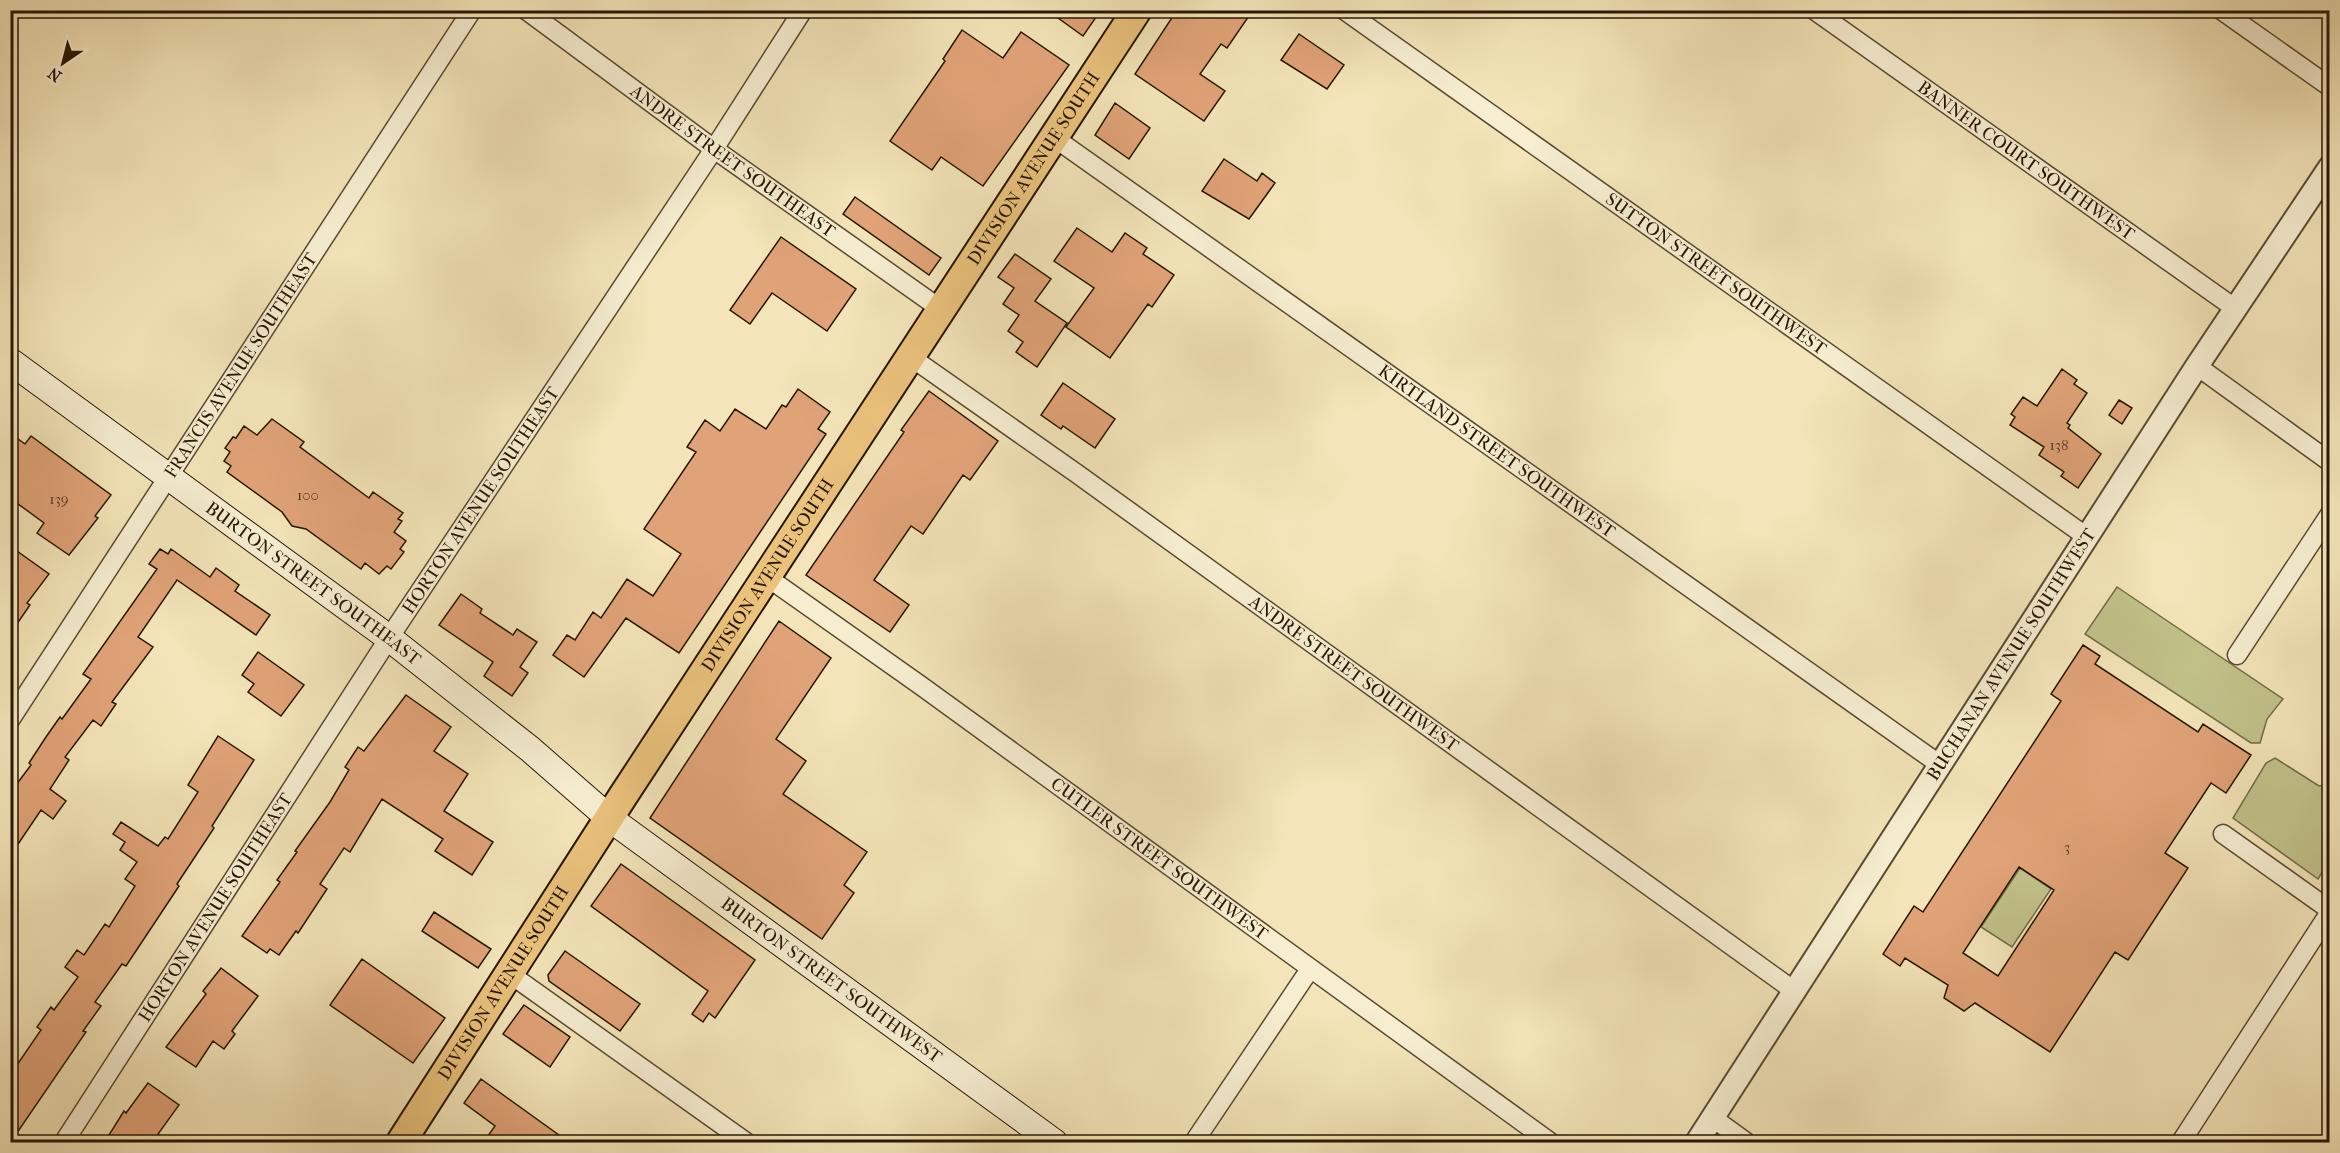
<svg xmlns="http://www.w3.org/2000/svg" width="2340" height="1153" font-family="'IM FELL French Canon',serif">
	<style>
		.green { fill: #c2c28b; stroke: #746c47; stroke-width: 1.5 }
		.building { fill: #e0a377; stroke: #271603; stroke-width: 1.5; fill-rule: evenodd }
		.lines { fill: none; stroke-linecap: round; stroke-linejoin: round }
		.minor-casing { stroke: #5a4a30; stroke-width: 21 }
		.tertiary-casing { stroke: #5a4a30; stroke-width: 26 }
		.secondary-casing { stroke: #271603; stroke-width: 28 }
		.primary-casing { stroke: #271603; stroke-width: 32 }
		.minor { stroke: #f7eed2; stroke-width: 18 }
		.tertiary { stroke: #f7eed2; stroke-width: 22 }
		.secondary { stroke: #f7eed2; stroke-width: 26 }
		.primary { stroke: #eac27c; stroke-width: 28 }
		.labels { text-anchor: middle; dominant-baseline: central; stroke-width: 4.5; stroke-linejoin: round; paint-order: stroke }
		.number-label { font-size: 15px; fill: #553920 }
		.street-label { font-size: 18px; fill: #271603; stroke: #f7eed2 }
	</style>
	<rect width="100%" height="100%" fill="#f3e5b9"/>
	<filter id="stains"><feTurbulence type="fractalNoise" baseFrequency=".00333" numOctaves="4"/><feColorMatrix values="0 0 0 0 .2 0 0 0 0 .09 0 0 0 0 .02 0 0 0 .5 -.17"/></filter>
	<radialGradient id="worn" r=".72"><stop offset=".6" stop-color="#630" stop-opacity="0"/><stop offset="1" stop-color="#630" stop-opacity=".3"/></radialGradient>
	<path class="green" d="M 2117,587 L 2283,699 L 2267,719 L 2260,743 L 2251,743 L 2085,634 Z
		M 2275,758 L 2319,786 L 2325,785 L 2329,788 L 2329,861 L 2318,879 L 2233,818 L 2266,763 Z
		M 2020,868 L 2051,889 L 2012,947 L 1981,927 Z"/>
	<path class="building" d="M 1047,10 L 1101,10 L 1083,36 Z
		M 1177,10 L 1253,10 L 1227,48 L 1221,44 L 1200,74 L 1225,91 L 1204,121 L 1135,74 Z
		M 962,30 L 1003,58 L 1021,32 L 1069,65 L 983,186 L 941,157 L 932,170 L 890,141 L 945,61 L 943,59 Z
		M 1299,34 L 1344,65 L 1327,89 L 1281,60 Z
		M 1115,103 L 1150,128 L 1129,159 L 1095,135 Z
		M 1224,159 L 1257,181 L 1262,173 L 1275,183 L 1249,219 L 1202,191 Z
		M 855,197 L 941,258 L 929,275 L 843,214 Z
		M 1077,228 L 1112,252 L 1125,233 L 1147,248 L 1143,254 L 1174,275 L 1152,307 L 1148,304 L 1110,358 L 1066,327 L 1094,288 L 1054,261 Z
		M 781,237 L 856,289 L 827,331 L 772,293 L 750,324 L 730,310 Z
		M 1015,254 L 1051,279 L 1035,301 L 1067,323 L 1037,367 L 1016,352 L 1023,342 L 1008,331 L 1019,315 L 1003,304 L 1014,288 L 998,277 Z
		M 2062,369 L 2077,380 L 2074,384 L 2087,393 L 2067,423 L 2070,425 L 2068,428 L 2101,454 L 2078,488 L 2061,476 L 2064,472 L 2039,455 L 2044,447 L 2010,425 L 2015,417 L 2011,414 L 2023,397 L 2037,406 Z
		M 1063,383 L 1115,419 L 1095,448 L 1063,426 L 1061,429 L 1041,415 Z
		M 798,389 L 830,412 L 818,429 L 826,434 L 679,653 L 626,618 L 584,677 L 553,655 L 567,635 L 575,640 L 593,612 L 601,618 L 627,579 L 653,596 L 681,554 L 644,529 L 696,452 L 687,447 L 705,420 L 720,431 L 735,409 L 766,429 L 782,405 L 786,407 Z
		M 929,391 L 998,441 L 970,480 L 963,475 L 923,534 L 911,526 L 874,580 L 909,605 L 890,632 L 806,575 L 904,432 L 901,430 Z
		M 2119,400 L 2132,408 L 2122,424 L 2109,415 Z
		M 272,419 L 304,442 L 300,447 L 369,498 L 373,492 L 403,513 L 398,519 L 402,521 L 394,532 L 406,541 L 400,549 L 404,552 L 391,569 L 387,566 L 379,574 L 365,563 L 361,569 L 306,529 L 292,526 L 282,512 L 227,472 L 231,466 L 224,461 L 230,452 L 225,448 L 233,437 L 236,438 L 244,426 L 257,435 Z
		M 10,433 L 25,444 L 31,436 L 111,495 L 95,516 L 98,518 L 69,555 L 37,533 L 44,523 L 10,498 Z
		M 10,546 L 49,574 L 27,603 L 30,605 L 10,634 Z
		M 160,549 L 168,554 L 171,549 L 210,577 L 216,568 L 239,585 L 235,591 L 270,615 L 256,635 L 177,580 L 138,637 L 153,647 L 112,702 L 116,704 L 101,726 L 93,720 L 65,757 L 69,760 L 50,789 L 66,801 L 53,819 L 41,810 L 10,856 L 10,793 L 31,765 L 29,763 L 46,737 L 60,717 L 62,719 L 91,679 L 83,674 L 157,569 L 149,564 Z
		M 461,594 L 482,609 L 480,613 L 513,635 L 517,629 L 537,642 L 520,667 L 528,673 L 512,696 L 484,676 L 493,662 L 439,625 Z
		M 779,621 L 831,658 L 776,739 L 806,761 L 783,794 L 867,852 L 844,885 L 854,893 L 822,939 L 650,818 Z
		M 2083,645 L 2100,656 L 2095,664 L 2198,732 L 2203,724 L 2251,755 L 2226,793 L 2211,783 L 2165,853 L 2188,868 L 2128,960 L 2115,952 L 2050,1052 L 1975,1003 L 1964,1011 L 1944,998 L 1948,985 L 1905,958 L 1900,966 L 1883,954 L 1914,906 L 1923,912 L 2061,701 L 2051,694 ZM 2019,867 L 2054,890 L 1998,976 L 1963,953 Z
		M 258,652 L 304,685 L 281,716 L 248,692 L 254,684 L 242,675 Z
		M 406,695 L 451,727 L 434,751 L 468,774 L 444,811 L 493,842 L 472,875 L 435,851 L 443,839 L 382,799 L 350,852 L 344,848 L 320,884 L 327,889 L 298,933 L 296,931 L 279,955 L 270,949 L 267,953 L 242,936 L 280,882 L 277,880 L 297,852 L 295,851 L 330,802 L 349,770 L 345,767 L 358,747 L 364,751 Z
		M 218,736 L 254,760 L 212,826 L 214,828 L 177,884 L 179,886 L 126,966 L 122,964 L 95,1002 L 101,1006 L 83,1031 L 86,1032 L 10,1143 L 10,1061 L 17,1065 L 41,1030 L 37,1027 L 51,1007 L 54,1010 L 78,977 L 65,967 L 77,950 L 84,955 L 105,924 L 109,927 L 135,886 L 125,879 L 137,862 L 120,850 L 125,842 L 113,834 L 121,822 L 158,846 L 165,837 L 168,839 L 198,792 L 188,785 Z
		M 621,864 L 755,960 L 715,1018 L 709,1013 L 703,1022 L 692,1014 L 708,991 L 591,906 Z
		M 434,912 L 491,949 L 478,968 L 422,931 Z
		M 565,951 L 640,1004 L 620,1031 L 549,981 L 548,975 Z
		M 362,959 L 445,1018 L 413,1063 L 330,1005 Z
		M 221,968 L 258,996 L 232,1031 L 235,1034 L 224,1049 L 213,1041 L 196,1067 L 166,1047 L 206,994 L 203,991 Z
		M 524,1005 L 570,1037 L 550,1067 L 503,1034 Z
		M 481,1079 L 570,1143 L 483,1143 L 495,1126 L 464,1103 Z
		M 148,1083 L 179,1105 L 158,1134 L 171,1143 L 104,1143 L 124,1111 L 126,1113 Z"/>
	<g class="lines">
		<g class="minor-casing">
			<g id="minor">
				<path id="s1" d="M 526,10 L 714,149 L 942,310"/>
				<path id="s2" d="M 1344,10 L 2087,537"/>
				<path id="s3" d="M 1814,10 L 2236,309"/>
				<path d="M 2221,10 L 2330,87"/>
				<path id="s4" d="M 1056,139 L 1939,764"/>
				<path id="s5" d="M 912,358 L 1076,473 L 1793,990"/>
				<path d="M 2197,366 L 2330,462"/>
				<path id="s6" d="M 767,577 L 920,685 L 1550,1142"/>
				<path d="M 2237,655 L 2330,514"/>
				<path id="s7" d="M 10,720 L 472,10"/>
				<path d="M 2223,834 L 2330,910"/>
				<path d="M 510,974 L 746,1142"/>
				<path d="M 1713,1118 L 1746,1142"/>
				<path id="s8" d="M 64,1142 L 389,638 L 714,149 L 803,10"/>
				<path d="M 1194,1142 L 1310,969"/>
				<path d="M 2181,1142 L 2330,912"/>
			</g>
		</g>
		<g class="tertiary-casing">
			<g id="tertiary">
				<path id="s9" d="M 1697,1142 L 2197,366 L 2330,167"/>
			</g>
		</g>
		<g class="secondary-casing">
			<g id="secondary">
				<path id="s10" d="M 10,361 L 389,638 L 530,749 L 609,818 L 1054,1142"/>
			</g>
		</g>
		<g class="primary-casing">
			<g id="primary">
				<path id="s11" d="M 401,1142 L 623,796 L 1137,10"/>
			</g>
		</g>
		<use href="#minor" class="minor"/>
		<use href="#tertiary" class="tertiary"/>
		<use href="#secondary" class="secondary"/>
		<use href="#primary" class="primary"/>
	</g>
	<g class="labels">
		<g class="number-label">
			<text x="2059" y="445">138</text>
			<text x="308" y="495">100</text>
			<text x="59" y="499">139</text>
			<text x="2067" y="847">3</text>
		</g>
		<g class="street-label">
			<text stroke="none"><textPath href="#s3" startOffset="260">BANNER COURT SOUTHWEST</textPath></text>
			<text stroke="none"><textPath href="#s1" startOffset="256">ANDRE STREET SOUTHEAST</textPath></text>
			<text stroke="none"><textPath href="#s11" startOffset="1161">DIVISION AVENUE SOUTH</textPath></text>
			<text stroke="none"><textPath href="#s2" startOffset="456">SUTTON STREET SOUTHWEST</textPath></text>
			<text stroke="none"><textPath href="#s7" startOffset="423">FRANCIS AVENUE SOUTHEAST</textPath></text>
			<text stroke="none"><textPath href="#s4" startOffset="540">KIRTLAND STREET SOUTHWEST</textPath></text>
			<text stroke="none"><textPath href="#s8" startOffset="765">HORTON AVENUE SOUTHEAST</textPath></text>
			<text stroke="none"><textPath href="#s11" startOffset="675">DIVISION AVENUE SOUTH</textPath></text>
			<text stroke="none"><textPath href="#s10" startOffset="376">BURTON STREET SOUTHEAST</textPath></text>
			<text stroke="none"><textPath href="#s9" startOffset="580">BUCHANAN AVENUE SOUTHWEST</textPath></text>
			<text stroke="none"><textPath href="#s5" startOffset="543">ANDRE STREET SOUTHWEST</textPath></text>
			<text stroke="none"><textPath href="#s6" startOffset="483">CUTLER STREET SOUTHWEST</textPath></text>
			<text stroke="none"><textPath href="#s8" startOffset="279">HORTON AVENUE SOUTHEAST</textPath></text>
			<text stroke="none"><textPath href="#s10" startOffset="1029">BURTON STREET SOUTHWEST</textPath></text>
			<text stroke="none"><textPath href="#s11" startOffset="189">DIVISION AVENUE SOUTH</textPath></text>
		</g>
	</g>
	<rect width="2340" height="1153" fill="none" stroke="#f3e5b9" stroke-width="36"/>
	<rect x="12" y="12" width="2316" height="1129" fill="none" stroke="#271603" stroke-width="3"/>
	<rect x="18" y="18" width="2304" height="1117" fill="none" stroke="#271603" stroke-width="1.5"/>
	<g transform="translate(63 63) rotate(215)" stroke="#f7eed2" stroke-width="4.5" paint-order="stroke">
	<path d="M0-4.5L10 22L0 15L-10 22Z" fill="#271603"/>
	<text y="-9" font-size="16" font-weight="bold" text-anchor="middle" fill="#271603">N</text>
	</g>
	<rect width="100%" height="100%" filter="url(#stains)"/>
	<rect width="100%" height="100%" fill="url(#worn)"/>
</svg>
